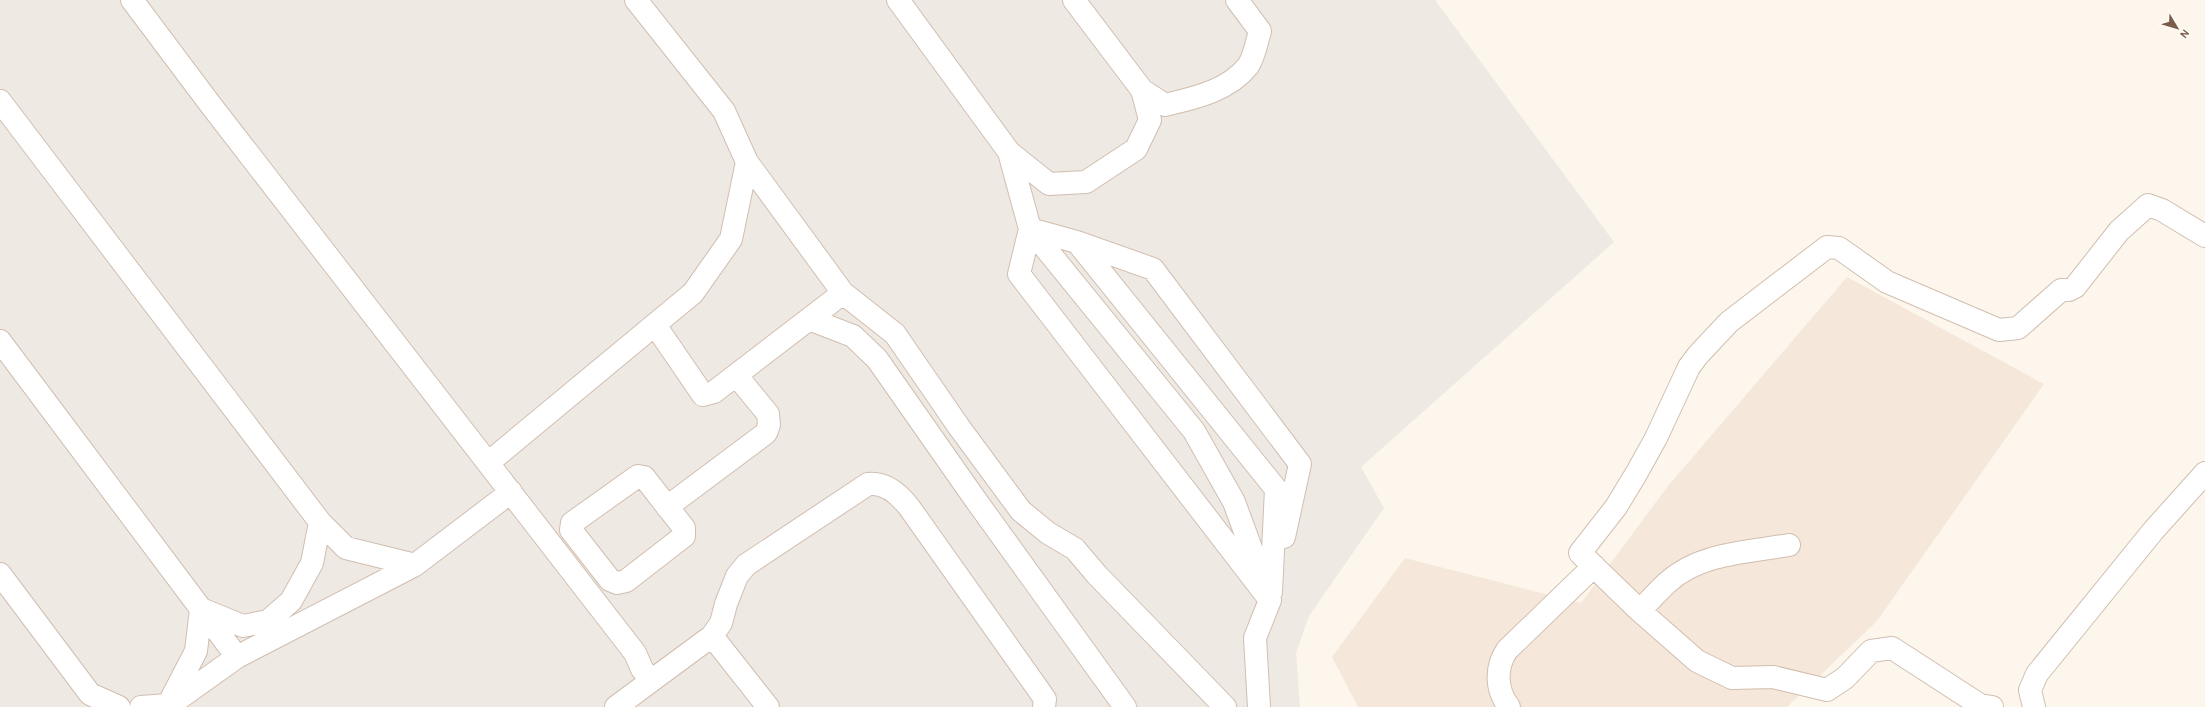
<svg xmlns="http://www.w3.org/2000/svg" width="2205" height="707" font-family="Karla,sans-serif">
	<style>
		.residential { fill: #f5e8da }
		.industrial { fill: #efe9e4 }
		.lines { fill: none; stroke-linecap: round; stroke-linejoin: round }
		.minor-casing { stroke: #d1beb0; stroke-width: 24 }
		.minor { stroke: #fff; stroke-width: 22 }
	</style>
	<rect width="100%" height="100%" fill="#fdf6ec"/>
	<path class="residential" d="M 1847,277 L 2044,384 L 1877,621 L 1787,707 L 1358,707 L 1332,657 L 1405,558 L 1581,603 L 1668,486 Z"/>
	<path class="industrial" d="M 0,0 L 1435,0 L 1614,242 L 1361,467 L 1384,508 L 1309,616 L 1296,653 L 1300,707 L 0,707 Z"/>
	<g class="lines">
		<g class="minor-casing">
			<path id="minor" d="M 132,0 L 210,104 L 635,653 L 642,669 L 651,681 L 616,707
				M 898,0 L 1009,152 L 1030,229 L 1194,431 L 1234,502 L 1270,600
				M 1074,0 L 1142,90 L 1165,105 C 1194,98 1228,91 1248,66 C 1254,58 1257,41 1260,31 L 1237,0
				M 0,101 L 320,522 L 346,548 L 415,565
				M 1009,152 L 1049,184 L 1086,182 L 1136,149 L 1150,120 L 1142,90
				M 747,162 L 843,293 L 895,334 L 959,427 L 1021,511 L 1048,533 L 1075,549 L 1097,575 L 1225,707
				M 1030,229 L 1019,274 L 1270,600 L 1255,638 L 1259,707
				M 1030,229 L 1077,242 L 1276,489 L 1271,592
				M 1077,242 L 1153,269 L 1300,464 L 1284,537
				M 809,319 L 853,336 L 877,359 L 975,499 L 1125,707
				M 655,325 L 703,395 L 714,392 L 843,293
				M 0,341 L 237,657
				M 488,463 L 693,293 L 731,239 L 747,162 L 724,111 L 636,0
				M 638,476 L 644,477 L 684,528 L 684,536 L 626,581 L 617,583 L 610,580 L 571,530 L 572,523 Z
				M 667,507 L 766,433 L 769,425 L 768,414 L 736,375
				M 0,574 L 90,694 L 119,707
				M 1640,611 C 1649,601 1658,591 1668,582 C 1700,553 1748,552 1789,545
				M 712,636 L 768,707
				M 651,681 L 712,636 L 721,623 L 726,604 L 737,576 L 746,565 L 868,484 C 885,482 898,493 909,507 L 1045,699 L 1044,707
				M 141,707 L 168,705 L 196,651 L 201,609 L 243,626 L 268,621 L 291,601 L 312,563 L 320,522
				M 167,707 L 237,657 L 415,565 L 511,492
				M 1509,707 C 1496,690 1495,668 1507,650 L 1594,566
				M 1992,707 L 1980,705 L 1892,648 L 1871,651 L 1845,678 L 1827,690 L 1773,677 L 1732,678 L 1697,661 L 1640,611 L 1580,553 L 1616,507 L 1636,474 L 1656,438 L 1689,367 L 1698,355 L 1729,322 L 1827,247 L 1839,248 L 1887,282 L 1999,330 L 2018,328 L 2061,290 L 2069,290 L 2075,287 L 2119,231 L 2148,205 L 2162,210 L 2205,236
				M 2034,707 L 2030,690 L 2037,674 L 2153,531 L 2205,473"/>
		</g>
		<use href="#minor" class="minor"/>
	</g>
	<g transform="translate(2177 28) rotate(128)" stroke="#fffaf3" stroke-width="3" paint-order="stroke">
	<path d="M0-3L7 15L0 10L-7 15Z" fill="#7a5c4d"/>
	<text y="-6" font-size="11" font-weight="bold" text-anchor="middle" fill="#7a5c4d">N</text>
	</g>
</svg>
